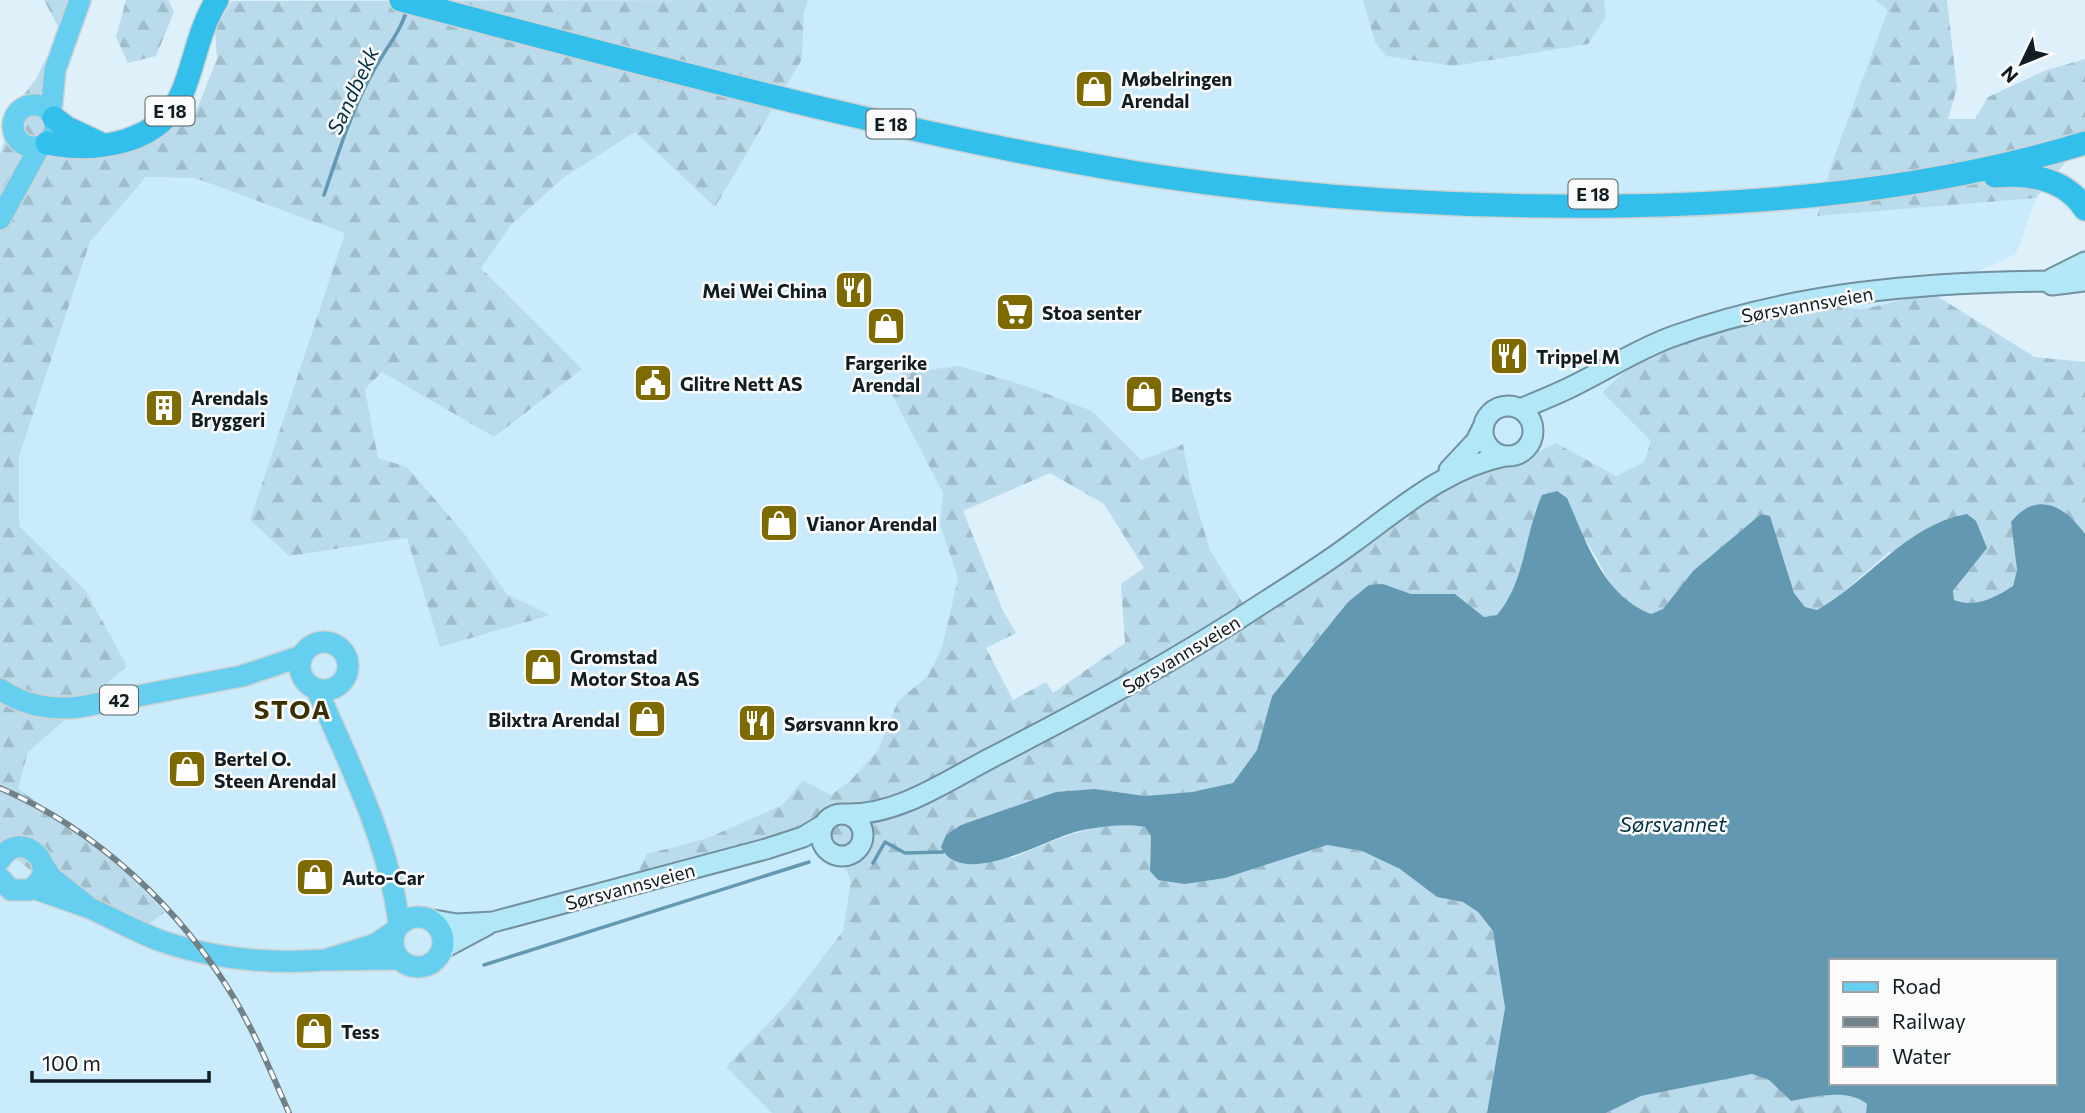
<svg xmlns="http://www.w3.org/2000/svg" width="2085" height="1113" font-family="Commissioner,sans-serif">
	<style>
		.built { fill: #caebfb }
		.forest { fill: url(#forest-firs); fill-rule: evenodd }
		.water { fill: #6298b2; fill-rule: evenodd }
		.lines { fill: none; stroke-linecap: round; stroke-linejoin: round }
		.stream { stroke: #6298b2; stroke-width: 3.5 }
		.secondary-casing { stroke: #72909f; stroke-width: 23 }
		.primary-casing { stroke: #cfd2d3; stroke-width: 24 }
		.trunk-casing { stroke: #cfd2d3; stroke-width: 26 }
		.secondary { stroke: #b2e7f8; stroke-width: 19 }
		.primary { stroke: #66cff0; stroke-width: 21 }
		.trunk { stroke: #33bfeb; stroke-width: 23 }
		.rail-casing { stroke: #718188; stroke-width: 6 }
		.rail { stroke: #fbfbfb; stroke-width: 3.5; stroke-dasharray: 10; stroke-linecap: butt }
		.labels { text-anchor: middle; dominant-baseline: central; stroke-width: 5; stroke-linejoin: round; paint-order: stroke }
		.shield { fill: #fbfbfb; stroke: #576064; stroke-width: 2 }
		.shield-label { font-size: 18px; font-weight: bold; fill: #111d23 }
		.poi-label { font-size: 19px; font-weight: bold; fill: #111d23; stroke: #fbfbfb; text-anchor: start }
		.street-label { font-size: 19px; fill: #111d23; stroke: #fbfbfb }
		.water-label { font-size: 21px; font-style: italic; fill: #003042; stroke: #fbfbfb }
		.district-label { font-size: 26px; font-weight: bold; letter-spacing: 2px; fill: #393004; stroke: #fbfbfb }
	</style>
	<defs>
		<pattern id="forest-firs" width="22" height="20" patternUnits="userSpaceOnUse" patternTransform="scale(1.75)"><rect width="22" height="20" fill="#badbec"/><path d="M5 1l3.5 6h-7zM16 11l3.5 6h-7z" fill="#9fbcca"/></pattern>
	</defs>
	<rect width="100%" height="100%" fill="#def1fb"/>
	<path class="built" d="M 808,0 L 1363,0 L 1375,42 L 1606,17 L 1604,0 L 1875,0 L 1889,10 L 1833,160 L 1817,216 L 2036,198 L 2016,254 L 1932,293 L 1864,309 L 1783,302 L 1651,441 L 1644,462 L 1616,476 L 1556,443 L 1523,460 L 1455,477 L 1247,610 L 1210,550 L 1191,486 L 1183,444 L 1143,460 L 1092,411 L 892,395 L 943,493 L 940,524 L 958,578 L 942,647 L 928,676 L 898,701 L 879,750 L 851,780 L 831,795 L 803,780 L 782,805 L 708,838 L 647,854 L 783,843 L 836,844 L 851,881 L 843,931 L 786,1005 L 727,1067 L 772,1113 L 0,1113 L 0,847 L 84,911 L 94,840 L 18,789 L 28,752 L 127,666 L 86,591 L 19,527 L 19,457 L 90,243 L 145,177 L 195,178 L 346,233 L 250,520 L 289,556 L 407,538 L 440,647 L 549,615 L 507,594 L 463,532 L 407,467 L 378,458 L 365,389 L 382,372 L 494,437 L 527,313 L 481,268 L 511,225 L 563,177 L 635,132 L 715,207 L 802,59 L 804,12 Z"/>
	<path class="forest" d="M 44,0 L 69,0 L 54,108 L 77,140 L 142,139 L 195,114 L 217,59 L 215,29 L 232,1 L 808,0 L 804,12 L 802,59 L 715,207 L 635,132 L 563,178 L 511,225 L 481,268 L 582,369 L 494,437 L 382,372 L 365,389 L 378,458 L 407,467 L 463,532 L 507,594 L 550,615 L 440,647 L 407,538 L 289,556 L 250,520 L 345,233 L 195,178 L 146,177 L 90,242 L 19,457 L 19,526 L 86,591 L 127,666 L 28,752 L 18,789 L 94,840 L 165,912 L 137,932 L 84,911 L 0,847 L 0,154 L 20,99 L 36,79 L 60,30 Z
		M 126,0 L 168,0 L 174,12 L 156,56 L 128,63 L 116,37 Z
		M 1363,0 L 1604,0 L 1606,17 L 1588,44 L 1454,66 L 1386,56 L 1375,42 Z
		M 1875,0 L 1947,0 L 1957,88 L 1948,119 L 1975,119 L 1988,97 L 2044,71 L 2085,59 L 2085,146 L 2077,148 L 2036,198 L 1817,216 L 1833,160 L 1888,10 Z
		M 1932,293 L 2035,357 L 2085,362 L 2085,534 L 2076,522 L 2011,522 L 2017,570 L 2013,586 C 1993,598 1977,608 1954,600 L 1953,592 L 1976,562 L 1889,552 L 1837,598 L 1817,610 L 1805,607 L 1794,593 L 1770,516 L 1761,514 L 1693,571 L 1663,609 L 1651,614 C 1609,598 1608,574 1587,542 C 1577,528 1551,517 1536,508 C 1527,544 1522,586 1497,615 L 1484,617 L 1455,594 L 1411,594 L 1383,584 L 1348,602 L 1272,696 L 1257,750 L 1233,783 L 1192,792 L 1145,796 L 1095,789 L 961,825 L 1012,858 C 1053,841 1099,818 1145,827 L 1151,836 L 1150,871 L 1289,856 L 1327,845 L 1362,851 L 1400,869 L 1437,897 L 1463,902 L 1478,912 L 1493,931 L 1505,1008 L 1487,1113 L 772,1113 L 726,1067 L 786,1005 L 843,931 L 851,881 L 836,845 L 783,843 L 634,881 L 647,854 L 708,838 L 782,805 L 803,780 L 831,795 L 851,780 L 878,750 L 898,701 L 928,676 L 942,647 L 958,578 L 940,524 L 943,493 L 892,395 L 903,373 L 959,366 L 1026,386 L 1092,411 L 1142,460 L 1183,444 L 1191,486 L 1210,550 L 1247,610 L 1455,477 L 1523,460 L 1556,443 L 1616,476 L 1644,462 L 1651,441 L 1602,392 L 1649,351 L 1783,302 L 1864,309 ZM 1050,473 L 1104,504 L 1144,568 L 1121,584 L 1125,643 L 1053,693 L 1046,682 L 1013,700 L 986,648 L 1016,633 L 1003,611 L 963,511 Z
		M 1752,1074 L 1769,1080 L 1791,1101 C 1816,1097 1846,1088 1867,1104 L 1866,1113 L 1606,1113 L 1641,1096 Z"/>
	<path class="water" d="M 1557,491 L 1567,498 C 1586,541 1603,596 1651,614 L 1663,609 L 1693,571 L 1761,514 L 1770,516 L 1794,593 L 1805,607 L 1817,610 C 1869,581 1906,525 1967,514 L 1976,521 L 1987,548 L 1953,591 L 1954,600 C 1976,608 1994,598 2013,586 L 2017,570 L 2011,522 C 2037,490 2065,506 2085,534 L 2085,1113 L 1866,1113 L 1867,1104 C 1846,1088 1816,1097 1791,1101 L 1769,1080 L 1752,1074 L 1641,1096 L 1606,1113 L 1487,1113 L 1505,1008 L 1493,931 L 1478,912 L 1463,902 L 1437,897 L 1400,869 L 1362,851 L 1327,845 L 1225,878 L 1185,884 L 1158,880 L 1150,871 L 1151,836 L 1145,827 C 1124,823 1097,827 1075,832 C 1045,840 961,890 941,847 L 946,835 L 961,825 L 1056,792 L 1095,789 L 1145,796 L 1192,792 L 1233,783 L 1257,750 L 1272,696 L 1348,602 L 1369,585 L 1383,584 L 1411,594 L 1455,594 L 1484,617 L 1497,615 C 1526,581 1524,535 1542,495 ZM 1831,961 L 2055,961 L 2055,1083 L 1831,1083 Z"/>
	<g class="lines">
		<path class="stream" d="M 324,195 C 338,153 352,109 374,70 C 385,49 401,32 407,9
			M 873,863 L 885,842 L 905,853 L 943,852
			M 484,965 L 809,862"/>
		<g class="secondary-casing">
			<path id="secondary" d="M 2051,279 L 2085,262
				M1483 431a25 25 0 1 1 50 0a25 25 0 1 1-50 0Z
				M 1520,409 C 1540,401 1560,393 1579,383 C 1611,367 1640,348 1674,336 C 1794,293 1921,282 2047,281 L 2052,285 L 2085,281
				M 1449,470 L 1476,441 L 1484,425
				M821 835a21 21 0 1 1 42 0a21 21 0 1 1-42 0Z
				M 847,814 C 898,815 945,782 989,759 C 1084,710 1177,660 1266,601 C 1296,582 1326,563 1354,542 C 1402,507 1446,468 1505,456
				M 428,919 L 457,924 L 493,922 L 766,849 L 803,837 L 823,825
				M 442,949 L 487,925"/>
		</g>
		<g class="primary-casing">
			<path id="primary" d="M13 126a21 21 0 1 1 42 0a21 21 0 1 1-42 0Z
				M 51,112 L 55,70 L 80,0
				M 0,219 L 40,146
				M300 666a24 24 0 1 1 48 0a24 24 0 1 1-48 0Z
				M 0,689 C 25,706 50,710 80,707 L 242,676 L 302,656
				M 317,690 C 350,765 389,842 399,924
				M 0,860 C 21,824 66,870 29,890 L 11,890 L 0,878
				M 33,888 L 90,908 L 52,878 L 44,866
				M 90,908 C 114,919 139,933 164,942 C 215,959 272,964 325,960
				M393 942a25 25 0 1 1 50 0a25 25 0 1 1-50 0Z
				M 395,931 L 376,944 L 325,960 L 399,959"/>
		</g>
		<g class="trunk-casing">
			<path id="trunk" d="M 401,0 C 645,64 889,132 1138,173 C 1296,198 1457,208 1618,206 C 1774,204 1935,189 2085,143
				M 54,118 L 67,128 L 99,143
				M 47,143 C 97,153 161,144 183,91 C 195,61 199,29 217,0
				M 1995,176 C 2029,173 2065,178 2085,209"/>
		</g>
		<use href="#secondary" class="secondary"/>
		<use href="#primary" class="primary"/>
		<use href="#trunk" class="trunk"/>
		<g class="rail-casing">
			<path id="rail" d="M 0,788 C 97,830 180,908 234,998 C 256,1035 272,1074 289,1113"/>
		</g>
		<use href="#rail" class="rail"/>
	</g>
	<defs>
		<g id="shop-square" transform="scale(2.0125)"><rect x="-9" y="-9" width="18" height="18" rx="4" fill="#7d6a01" stroke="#fbfbfb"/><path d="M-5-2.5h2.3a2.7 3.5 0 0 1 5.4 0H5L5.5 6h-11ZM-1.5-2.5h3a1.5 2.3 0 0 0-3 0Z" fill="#fff"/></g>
		<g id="restaurant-square" transform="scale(2.0125)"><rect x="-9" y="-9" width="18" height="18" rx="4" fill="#7d6a01" stroke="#fbfbfb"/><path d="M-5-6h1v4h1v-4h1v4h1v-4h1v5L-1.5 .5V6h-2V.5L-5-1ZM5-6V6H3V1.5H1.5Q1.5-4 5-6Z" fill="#fff"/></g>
		<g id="supermarket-square" transform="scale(2.0125)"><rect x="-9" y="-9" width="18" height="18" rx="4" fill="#7d6a01" stroke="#fbfbfb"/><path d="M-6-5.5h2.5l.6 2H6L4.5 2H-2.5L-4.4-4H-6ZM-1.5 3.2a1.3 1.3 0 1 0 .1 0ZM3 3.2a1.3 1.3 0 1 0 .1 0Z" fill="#fff"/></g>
		<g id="civic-square" transform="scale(2.0125)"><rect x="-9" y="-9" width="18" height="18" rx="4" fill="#7d6a01" stroke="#fbfbfb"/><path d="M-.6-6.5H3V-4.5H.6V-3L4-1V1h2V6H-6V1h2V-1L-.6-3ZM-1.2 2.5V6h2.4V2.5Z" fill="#fff"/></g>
		<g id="building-square" transform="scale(2.0125)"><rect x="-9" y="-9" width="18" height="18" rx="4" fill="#7d6a01" stroke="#fbfbfb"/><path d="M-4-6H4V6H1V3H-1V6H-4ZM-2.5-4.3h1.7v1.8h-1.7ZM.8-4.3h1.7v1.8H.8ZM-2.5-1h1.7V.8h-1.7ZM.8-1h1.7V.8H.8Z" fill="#fff"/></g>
	</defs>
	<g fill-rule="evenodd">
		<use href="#shop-square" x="1094" y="89"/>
		<use href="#restaurant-square" x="854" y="290"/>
		<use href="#supermarket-square" x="1015" y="312"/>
		<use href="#shop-square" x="886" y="326"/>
		<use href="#restaurant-square" x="1509" y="356"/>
		<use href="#civic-square" x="653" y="383"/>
		<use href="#shop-square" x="1144" y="394"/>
		<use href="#building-square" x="164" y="408"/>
		<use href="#shop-square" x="779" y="523"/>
		<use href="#shop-square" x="543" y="667"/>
		<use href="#shop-square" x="647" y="719"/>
		<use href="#restaurant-square" x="757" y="723"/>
		<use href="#shop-square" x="187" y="769"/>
		<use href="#shop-square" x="315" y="877"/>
		<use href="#shop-square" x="314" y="1031"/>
	</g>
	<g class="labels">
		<g class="shield">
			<rect x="145.5" y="96.5" width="49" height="29" rx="5"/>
			<rect x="866.5" y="109.5" width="49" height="29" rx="5"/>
			<rect x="1568.5" y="179.5" width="49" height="29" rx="5"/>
			<rect x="100" y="685.5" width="38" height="29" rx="5"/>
		</g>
		<g class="shield-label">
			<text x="170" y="111">E 18</text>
			<text x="891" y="124">E 18</text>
			<text x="1593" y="194">E 18</text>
			<text x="119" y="700">42</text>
		</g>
		<g class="poi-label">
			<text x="1121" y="78">Møbelringen<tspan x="1121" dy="22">Arendal</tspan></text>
			<text x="827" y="290" text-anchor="end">Mei Wei China</text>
			<text x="1042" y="312">Stoa senter</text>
			<text x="1536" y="356">Trippel M</text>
			<text x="886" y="362" text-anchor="middle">Fargerike<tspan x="886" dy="22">Arendal</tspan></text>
			<text x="680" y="383">Glitre Nett AS</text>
			<text x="1171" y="394">Bengts</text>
			<text x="191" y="397">Arendals<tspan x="191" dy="22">Bryggeri</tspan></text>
			<text x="806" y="523">Vianor Arendal</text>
			<text x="570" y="656">Gromstad<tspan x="570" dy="22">Motor Stoa AS</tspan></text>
			<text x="620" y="719" text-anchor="end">Bilxtra Arendal</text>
			<text x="784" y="723">Sørsvann kro</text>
			<text x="214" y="758">Bertel O.<tspan x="214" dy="22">Steen Arendal</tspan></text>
			<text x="342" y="877">Auto-Car</text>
			<text x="341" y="1031">Tess</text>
		</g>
		<g class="street-label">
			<text transform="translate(1807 304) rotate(-10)">Sørsvannsveien</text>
			<text transform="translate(1181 654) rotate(-31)">Sørsvannsveien</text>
			<text transform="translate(630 886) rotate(-15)">Sørsvannsveien</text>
		</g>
		<g class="water-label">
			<text transform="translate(352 90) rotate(-65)">Sandbekk</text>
			<text x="1673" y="823">Sørsvannet</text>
		</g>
		<g class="district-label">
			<text x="293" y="708">STOA</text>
		</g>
	</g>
	<rect x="1829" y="959" width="228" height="126" fill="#fbfbfb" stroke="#9da2a5" stroke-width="2"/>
	<rect x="1843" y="982" width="35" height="10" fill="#66cff0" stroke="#9da2a5" stroke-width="2"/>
	<text x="1892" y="994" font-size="21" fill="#111d23">Road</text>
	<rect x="1843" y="1017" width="35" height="10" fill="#718188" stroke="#9da2a5" stroke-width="2"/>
	<text x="1892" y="1029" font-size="21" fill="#111d23">Railway</text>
	<rect x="1843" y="1046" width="35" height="21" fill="#6298b2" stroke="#9da2a5" stroke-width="2"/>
	<text x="1892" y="1064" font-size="21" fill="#111d23">Water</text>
	<g transform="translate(2022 63) rotate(227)" stroke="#fbfbfb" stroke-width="5" paint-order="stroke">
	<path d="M0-5L12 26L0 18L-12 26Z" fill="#111d23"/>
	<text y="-10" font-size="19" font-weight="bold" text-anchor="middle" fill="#111d23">N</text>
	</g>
	<path d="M32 1071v10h177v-10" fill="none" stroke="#111d23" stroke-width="3.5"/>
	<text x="42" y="1071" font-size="21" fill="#111d23" stroke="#fbfbfb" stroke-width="5" paint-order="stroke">100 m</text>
</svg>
